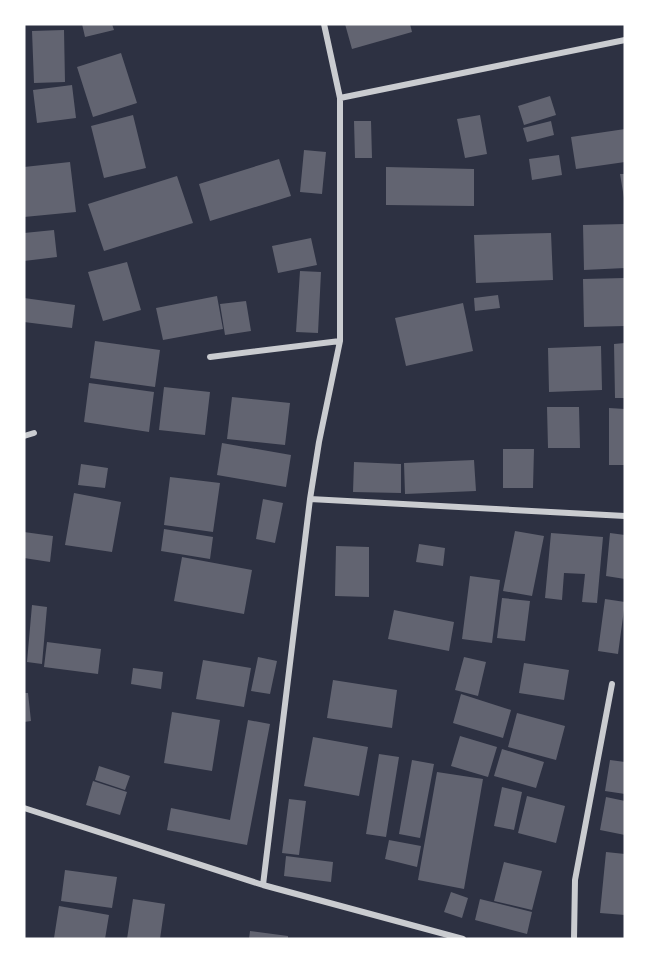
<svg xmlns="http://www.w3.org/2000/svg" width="649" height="963" font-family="'Fira Sans',sans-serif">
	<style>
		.building { fill: #626471 }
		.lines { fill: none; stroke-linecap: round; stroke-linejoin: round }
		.minor { stroke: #caccd0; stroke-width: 6 }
	</style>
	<rect width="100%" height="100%" fill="#2d3142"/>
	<path class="building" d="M 82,24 L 112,24 L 114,30 L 85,37 Z
		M 345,24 L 410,24 L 412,32 L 352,49 Z
		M 64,30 L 65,82 L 34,83 L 32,31 Z
		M 121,53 L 137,103 L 93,117 L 77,67 Z
		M 72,85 L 76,118 L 37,123 L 33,90 Z
		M 550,96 L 556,115 L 524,125 L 518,106 Z
		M 133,115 L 146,168 L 104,178 L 91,126 Z
		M 480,115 L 487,154 L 465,158 L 457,119 Z
		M 354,121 L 371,121 L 372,158 L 355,158 Z
		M 551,121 L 554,135 L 527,142 L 523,128 Z
		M 625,129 L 625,162 L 576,169 L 571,137 Z
		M 304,150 L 326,152 L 322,194 L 300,192 Z
		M 559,155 L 562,175 L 532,180 L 529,159 Z
		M 279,159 L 291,196 L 210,221 L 199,184 Z
		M 70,162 L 76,212 L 24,217 L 24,167 Z
		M 386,167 L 474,169 L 474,206 L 386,205 Z
		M 620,174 L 625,174 L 625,198 L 624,198 Z
		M 177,176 L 193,223 L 104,251 L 88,204 Z
		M 625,224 L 625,268 L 584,270 L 583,225 Z
		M 54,230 L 57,257 L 24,261 L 24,233 Z
		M 551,233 L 553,280 L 476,283 L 474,235 Z
		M 311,238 L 317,265 L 278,273 L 272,246 Z
		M 127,262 L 141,310 L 103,321 L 88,272 Z
		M 300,271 L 321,272 L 318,333 L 296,332 Z
		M 625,278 L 625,326 L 584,327 L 583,279 Z
		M 498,295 L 500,308 L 475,311 L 474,298 Z
		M 217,296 L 223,329 L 163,340 L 156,308 Z
		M 24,298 L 75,305 L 72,328 L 24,322 Z
		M 246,301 L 251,331 L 225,335 L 220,304 Z
		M 463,303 L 473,351 L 406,366 L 395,318 Z
		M 95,341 L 160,350 L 155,387 L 90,378 Z
		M 625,343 L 625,398 L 615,398 L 614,344 Z
		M 601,346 L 602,390 L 549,392 L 548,348 Z
		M 89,383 L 154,392 L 149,432 L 84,422 Z
		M 164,387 L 210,392 L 205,435 L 159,430 Z
		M 232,397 L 290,403 L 285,445 L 227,439 Z
		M 547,407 L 579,407 L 580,448 L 548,448 Z
		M 609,408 L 625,409 L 625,465 L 609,465 Z
		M 222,443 L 291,455 L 286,487 L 217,475 Z
		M 503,449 L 534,449 L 533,488 L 503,488 Z
		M 474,460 L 476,491 L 405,494 L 404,463 Z
		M 354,462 L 401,464 L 401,493 L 353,492 Z
		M 81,464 L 108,468 L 105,488 L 78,485 Z
		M 170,477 L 220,483 L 213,532 L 164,525 Z
		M 74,493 L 121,502 L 112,552 L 65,545 Z
		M 263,499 L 283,503 L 275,543 L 256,539 Z
		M 164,529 L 213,537 L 210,559 L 161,551 Z
		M 515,531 L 544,536 L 532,596 L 503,591 Z
		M 24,532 L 53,536 L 50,562 L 24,558 Z
		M 551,533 L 603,537 L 597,603 L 582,602 L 585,574 L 564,573 L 562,600 L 545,598 Z
		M 610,533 L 625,535 L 625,579 L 606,576 Z
		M 419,544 L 445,548 L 443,566 L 416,562 Z
		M 336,546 L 369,547 L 369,597 L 335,596 Z
		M 182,557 L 252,570 L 244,614 L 174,601 Z
		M 470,576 L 500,580 L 492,643 L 462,639 Z
		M 502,598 L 530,601 L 525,641 L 497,638 Z
		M 605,599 L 625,602 L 618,654 L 598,651 Z
		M 32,605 L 47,607 L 42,664 L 27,662 Z
		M 394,610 L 454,622 L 449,651 L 388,639 Z
		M 47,642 L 101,649 L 98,674 L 44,667 Z
		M 258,657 L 277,661 L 270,694 L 251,691 Z
		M 464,657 L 486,662 L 478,696 L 455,690 Z
		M 203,660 L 251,668 L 244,707 L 196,699 Z
		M 524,663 L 569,670 L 564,700 L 519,693 Z
		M 133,668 L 163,672 L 161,689 L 131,684 Z
		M 333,680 L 397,690 L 392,728 L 327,718 Z
		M 24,693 L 28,693 L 31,721 L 24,722 Z
		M 461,694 L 511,710 L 503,738 L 453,723 Z
		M 172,712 L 220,720 L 212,771 L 164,763 Z
		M 517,713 L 565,726 L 556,760 L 508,747 Z
		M 248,720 L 270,724 L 247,845 L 167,830 L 171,808 L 230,820 Z
		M 460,736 L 497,747 L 488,777 L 451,766 Z
		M 313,737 L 368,747 L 359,796 L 304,786 Z
		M 502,749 L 544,762 L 536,788 L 494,776 Z
		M 379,754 L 399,757 L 386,837 L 366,834 Z
		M 412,760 L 434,764 L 420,838 L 399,834 Z
		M 610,760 L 625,762 L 625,794 L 605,791 Z
		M 99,766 L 130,776 L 125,790 L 95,780 Z
		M 437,772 L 483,779 L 464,889 L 418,880 Z
		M 93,781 L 127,792 L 120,815 L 86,805 Z
		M 502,787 L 522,792 L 514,830 L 494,826 Z
		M 527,796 L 565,806 L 556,843 L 518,833 Z
		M 606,797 L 625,801 L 625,835 L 600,830 Z
		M 289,799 L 306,801 L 299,855 L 282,853 Z
		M 389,840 L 421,846 L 417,867 L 385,859 Z
		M 606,852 L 625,854 L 625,915 L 600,913 Z
		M 286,856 L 333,862 L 331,882 L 284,876 Z
		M 504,862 L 542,871 L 532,910 L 494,901 Z
		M 65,870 L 117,877 L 112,908 L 61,901 Z
		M 451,892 L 468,898 L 462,918 L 444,912 Z
		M 133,899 L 165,904 L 160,939 L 127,939 Z
		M 480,899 L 532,912 L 527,934 L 475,920 Z
		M 59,906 L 109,915 L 105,939 L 54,938 Z
		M 250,931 L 288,936 L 288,939 L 249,939 Z"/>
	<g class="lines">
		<path class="minor" d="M 340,98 L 625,40
			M 210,357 L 340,341
			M 24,436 L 34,433
			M 310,499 L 625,516
			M 24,808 L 263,885 L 463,939
			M 263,885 L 310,499 L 319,442 L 340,341 L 340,98 L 324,24
			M 574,939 L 575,880 L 612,684"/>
	</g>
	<rect width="649" height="963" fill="none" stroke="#ffffff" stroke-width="51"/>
</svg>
